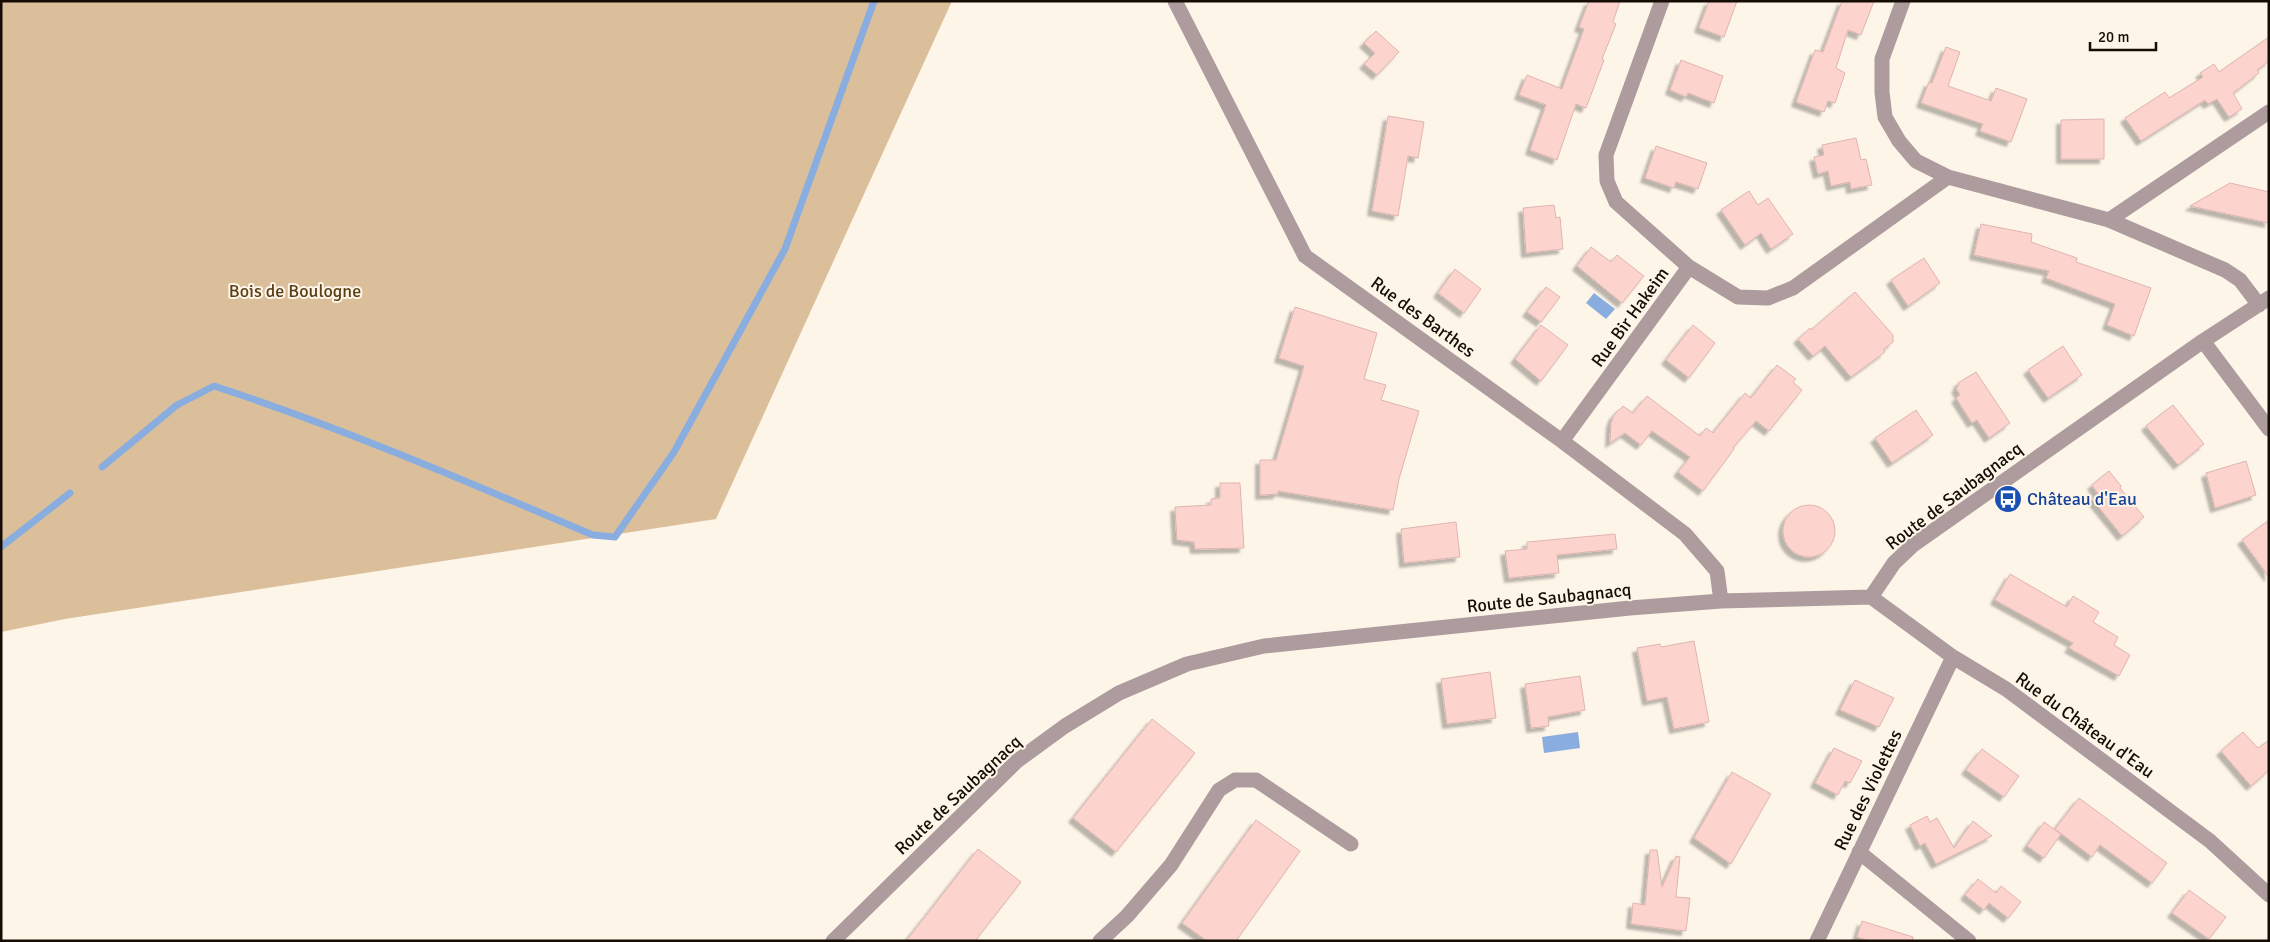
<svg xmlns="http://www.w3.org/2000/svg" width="2270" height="942" font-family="Signika,sans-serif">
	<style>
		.green { fill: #dbbf9b }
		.water { fill: #8aade0 }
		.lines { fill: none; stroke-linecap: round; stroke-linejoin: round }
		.stream { stroke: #8aade0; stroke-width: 7 }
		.building { fill: #fdd3cd; stroke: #ddb5b0; filter: url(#shadow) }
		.minor { stroke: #ad9b9e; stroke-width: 15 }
		.labels { text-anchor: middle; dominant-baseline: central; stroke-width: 4; stroke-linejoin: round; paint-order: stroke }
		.park-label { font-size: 18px; fill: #5a3f15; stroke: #fef5e9 }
		.street-label { font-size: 18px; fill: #150d04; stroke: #fef5e9 }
		.transit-label { font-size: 18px; fill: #164399; stroke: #fef5e9; text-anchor: start }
	</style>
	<defs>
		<filter id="shadow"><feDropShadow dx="-4.5" dy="4.5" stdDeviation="1" flood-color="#0004"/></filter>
	</defs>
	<rect width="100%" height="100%" fill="#fef5e9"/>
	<path class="green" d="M 1,1 L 952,1 L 716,519 L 65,619 L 1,632 Z"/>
	<path class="water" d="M 1594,293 L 1615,309 L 1606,319 L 1586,303 Z
		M 1578,732 L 1580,748 L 1544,753 L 1542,737 Z"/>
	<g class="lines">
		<path class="stream" d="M 102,467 L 177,405 L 214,386 C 343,428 468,482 593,535 L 615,537 L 674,452 L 785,249 L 874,1
			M 1,547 L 70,493"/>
	</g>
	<path class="building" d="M 1589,1 L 1620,1 L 1613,22 L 1616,24 L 1602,59 L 1604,60 L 1586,108 L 1576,104 L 1557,160 L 1530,150 L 1546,105 L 1519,95 L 1527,75 L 1562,89 L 1584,29 L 1579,27 Z
		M 1709,1 L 1737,1 L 1724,37 L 1699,28 Z
		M 1842,1 L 1874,1 L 1861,35 L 1848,30 L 1836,68 L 1845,73 L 1835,103 L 1828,101 L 1824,112 L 1796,102 L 1815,50 L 1823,52 Z
		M 1376,31 L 1399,52 L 1377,75 L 1364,64 L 1375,53 L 1364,43 Z
		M 2269,37 L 2269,61 L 2257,70 L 2259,73 L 2233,93 L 2242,109 L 2229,117 L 2217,99 L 2208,104 L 2205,100 L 2141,141 L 2125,118 L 2165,92 L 2169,98 L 2203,77 L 2200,73 L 2214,64 L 2219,72 Z
		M 1946,47 L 1960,52 L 1948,86 L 1991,101 L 1996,88 L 2027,99 L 2011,142 L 1980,131 L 1983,124 L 1921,103 L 1929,82 L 1932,83 Z
		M 1681,60 L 1723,76 L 1714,103 L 1688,93 L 1686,97 L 1670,90 Z
		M 1388,116 L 1424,122 L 1418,158 L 1408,156 L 1398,216 L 1372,211 Z
		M 2104,119 L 2104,159 L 2061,159 L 2061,120 Z
		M 1856,138 L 1861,160 L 1866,159 L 1872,185 L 1851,189 L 1850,182 L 1831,186 L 1828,171 L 1818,174 L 1814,157 L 1824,155 L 1822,145 Z
		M 1656,146 L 1707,163 L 1698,189 L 1676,182 L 1674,188 L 1645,178 Z
		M 2230,183 L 2269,192 L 2269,223 L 2190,206 Z
		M 1749,191 L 1758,205 L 1768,198 L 1793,234 L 1771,249 L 1761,233 L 1745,245 L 1721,210 Z
		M 1554,205 L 1556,218 L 1560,217 L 1563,249 L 1526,253 L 1523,208 Z
		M 1981,224 L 2032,234 L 2031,242 L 2077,258 L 2076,262 L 2151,288 L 2134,336 L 2107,325 L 2115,304 L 2046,278 L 2049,271 L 1974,255 Z
		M 1591,247 L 1611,262 L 1617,255 L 1644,276 L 1622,303 L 1577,266 Z
		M 1924,258 L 1940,283 L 1908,306 L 1891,280 Z
		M 1455,269 L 1481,289 L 1464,313 L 1438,293 Z
		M 1546,287 L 1560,297 L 1541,322 L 1527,312 Z
		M 1855,292 L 1893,335 L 1893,342 L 1883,350 L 1885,352 L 1851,377 L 1825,346 L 1813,356 L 1798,339 L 1810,328 L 1811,330 Z
		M 1295,307 L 1377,333 L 1364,379 L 1386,385 L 1381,400 L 1419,411 L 1399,479 L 1393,510 L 1278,491 L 1278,494 L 1260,495 L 1260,460 L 1276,460 L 1304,366 L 1279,358 Z
		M 1541,325 L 1568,345 L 1541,381 L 1515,359 Z
		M 1693,325 L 1715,343 L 1689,378 L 1666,360 Z
		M 2063,346 L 2082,375 L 2048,398 L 2028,370 Z
		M 1777,365 L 1796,379 L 1793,382 L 1802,390 L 1769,431 L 1756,421 L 1733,448 L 1734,449 L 1703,491 L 1678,472 L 1690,457 L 1652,431 L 1641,445 L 1625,433 L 1610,443 L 1611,423 L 1614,415 L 1623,406 L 1633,413 L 1647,396 L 1700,436 L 1706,428 L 1713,433 L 1745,393 L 1751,398 Z
		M 1976,372 L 2010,423 L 1989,438 L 1977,420 L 1972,423 L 1956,398 L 1960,395 L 1956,388 L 1959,385 L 1958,383 Z
		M 2173,405 L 2204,444 L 2178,465 L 2146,426 Z
		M 1916,410 L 1933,435 L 1892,463 L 1875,438 Z
		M 2246,461 L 2256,495 L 2215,508 L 2206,473 Z
		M 2109,471 L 2121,486 L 2120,488 L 2144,517 L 2122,536 L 2092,499 L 2098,494 L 2092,485 Z
		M 1220,483 L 1240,483 L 1244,548 L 1195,549 L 1194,542 L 1177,540 L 1175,507 L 1211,505 L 1211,499 L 1220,498 Z
		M1783 531a26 26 0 1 1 52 0a26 26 0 1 1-52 0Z
		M 2269,520 L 2269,577 L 2242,540 Z
		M 1456,522 L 1460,557 L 1404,563 L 1401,529 Z
		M 1615,534 L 1617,549 L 1557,555 L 1559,573 L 1509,578 L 1505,551 L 1527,549 L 1527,542 Z
		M 2010,574 L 2067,607 L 2073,596 L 2099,612 L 2093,622 L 2118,637 L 2114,645 L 2130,655 L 2119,676 L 2069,648 L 2073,643 L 1995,600 Z
		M 1694,641 L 1709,722 L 1674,729 L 1667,697 L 1647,701 L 1637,648 L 1660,644 L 1661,647 Z
		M 1490,672 L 1496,718 L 1447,724 L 1441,679 Z
		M 1580,676 L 1585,710 L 1548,717 L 1549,726 L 1531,728 L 1525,684 Z
		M 1855,680 L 1894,698 L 1879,727 L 1840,710 Z
		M 1152,719 L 1195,753 L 1116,852 L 1073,818 Z
		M 2243,732 L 2258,748 L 2269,740 L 2269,770 L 2251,786 L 2221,751 Z
		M 1834,748 L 1862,761 L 1850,783 L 1845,781 L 1838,795 L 1815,783 Z
		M 1982,749 L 2019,776 L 2004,797 L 1966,770 Z
		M 1732,772 L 1771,794 L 1731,864 L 1694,838 Z
		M 2079,798 L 2167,863 L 2152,883 L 2100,845 L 2092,857 L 2055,829 Z
		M 1927,816 L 1930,822 L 1937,818 L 1954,848 L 1973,821 L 1992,836 L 1936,864 L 1925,843 L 1920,846 L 1910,825 Z
		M 1256,820 L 1300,851 L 1236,941 L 1207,941 L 1182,923 Z
		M 2044,822 L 2061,834 L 2044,858 L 2027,846 Z
		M 978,849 L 1021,882 L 975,941 L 906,941 Z
		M 1650,850 L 1657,850 L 1662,887 L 1676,856 L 1680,857 L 1676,897 L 1690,898 L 1686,931 L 1631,924 L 1633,903 L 1645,905 Z
		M 1978,879 L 1996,893 L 2001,886 L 2021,902 L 2008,918 L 1989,903 L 1984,910 L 1965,895 Z
		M 2189,890 L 2226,917 L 2209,939 L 2172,913 Z
		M 1862,921 L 1913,937 L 1913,941 L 1869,941 L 1857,937 Z"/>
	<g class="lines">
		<path class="minor" d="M 1175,1 L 1305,256 L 1562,441 L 1685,534 L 1717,571 L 1721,601
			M 1662,1 L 1606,155 L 1607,181 L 1616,202 L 1689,267 L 1738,297 L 1768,298 L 1793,288 L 1948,177
			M 1903,1 L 1882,59 L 1882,92 L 1885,117 L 1899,141 L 1916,161 L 1948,177 L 2109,220 L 2225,270 L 2240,280 L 2259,305
			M 2109,220 L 2269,112
			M 2203,341 L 2269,429
			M 1562,441 L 1689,267
			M 1871,597 L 1953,657 L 2006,689 L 2210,841 L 2269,895
			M 1859,852 L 1969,941
			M 833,941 L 1017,761 L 1065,726 L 1119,693 L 1187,664 L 1264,646 L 1630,608 L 1721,601 L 1871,597 L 1894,563 L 1913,545 L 2203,341 L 2269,298
			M 1100,941 L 1127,916 L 1171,865 L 1219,790 L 1235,780 L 1256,780 L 1351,844
			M 1817,941 L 1953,657"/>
	</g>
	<defs>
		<g id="bus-disc" transform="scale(1.4375)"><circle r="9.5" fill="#1a4fb4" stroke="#fef5e9"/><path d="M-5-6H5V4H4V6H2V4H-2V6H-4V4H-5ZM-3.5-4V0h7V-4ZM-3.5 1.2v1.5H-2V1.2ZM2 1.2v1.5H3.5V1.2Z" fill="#fff"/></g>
	</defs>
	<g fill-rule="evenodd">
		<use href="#bus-disc" x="2008" y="499"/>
	</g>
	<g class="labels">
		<g class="park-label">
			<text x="295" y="291">Bois de Boulogne</text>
		</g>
		<g class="street-label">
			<text transform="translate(1423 317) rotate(36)">Rue des Barthes</text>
			<text transform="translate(1630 317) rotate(-54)">Rue Bir Hakeim</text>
			<text transform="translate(1954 496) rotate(-37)">Route de Saubagnacq</text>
			<text transform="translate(1549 598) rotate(-6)">Route de Saubagnacq</text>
			<text transform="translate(2085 725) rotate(36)">Rue du Château d'Eau</text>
			<text transform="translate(1868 790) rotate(-64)">Rue des Violettes</text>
			<text transform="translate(958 795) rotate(-43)">Route de Saubagnacq</text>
		</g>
		<g class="transit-label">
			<text x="2027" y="499">Château d'Eau</text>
		</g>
	</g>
	<rect width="2270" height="942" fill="none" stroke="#150d04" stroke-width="5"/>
	<path d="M2090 42v8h66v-8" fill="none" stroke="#150d04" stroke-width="2.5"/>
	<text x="2098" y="42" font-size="15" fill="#150d04" stroke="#fef5e9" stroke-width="4" paint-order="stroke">20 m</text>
</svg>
